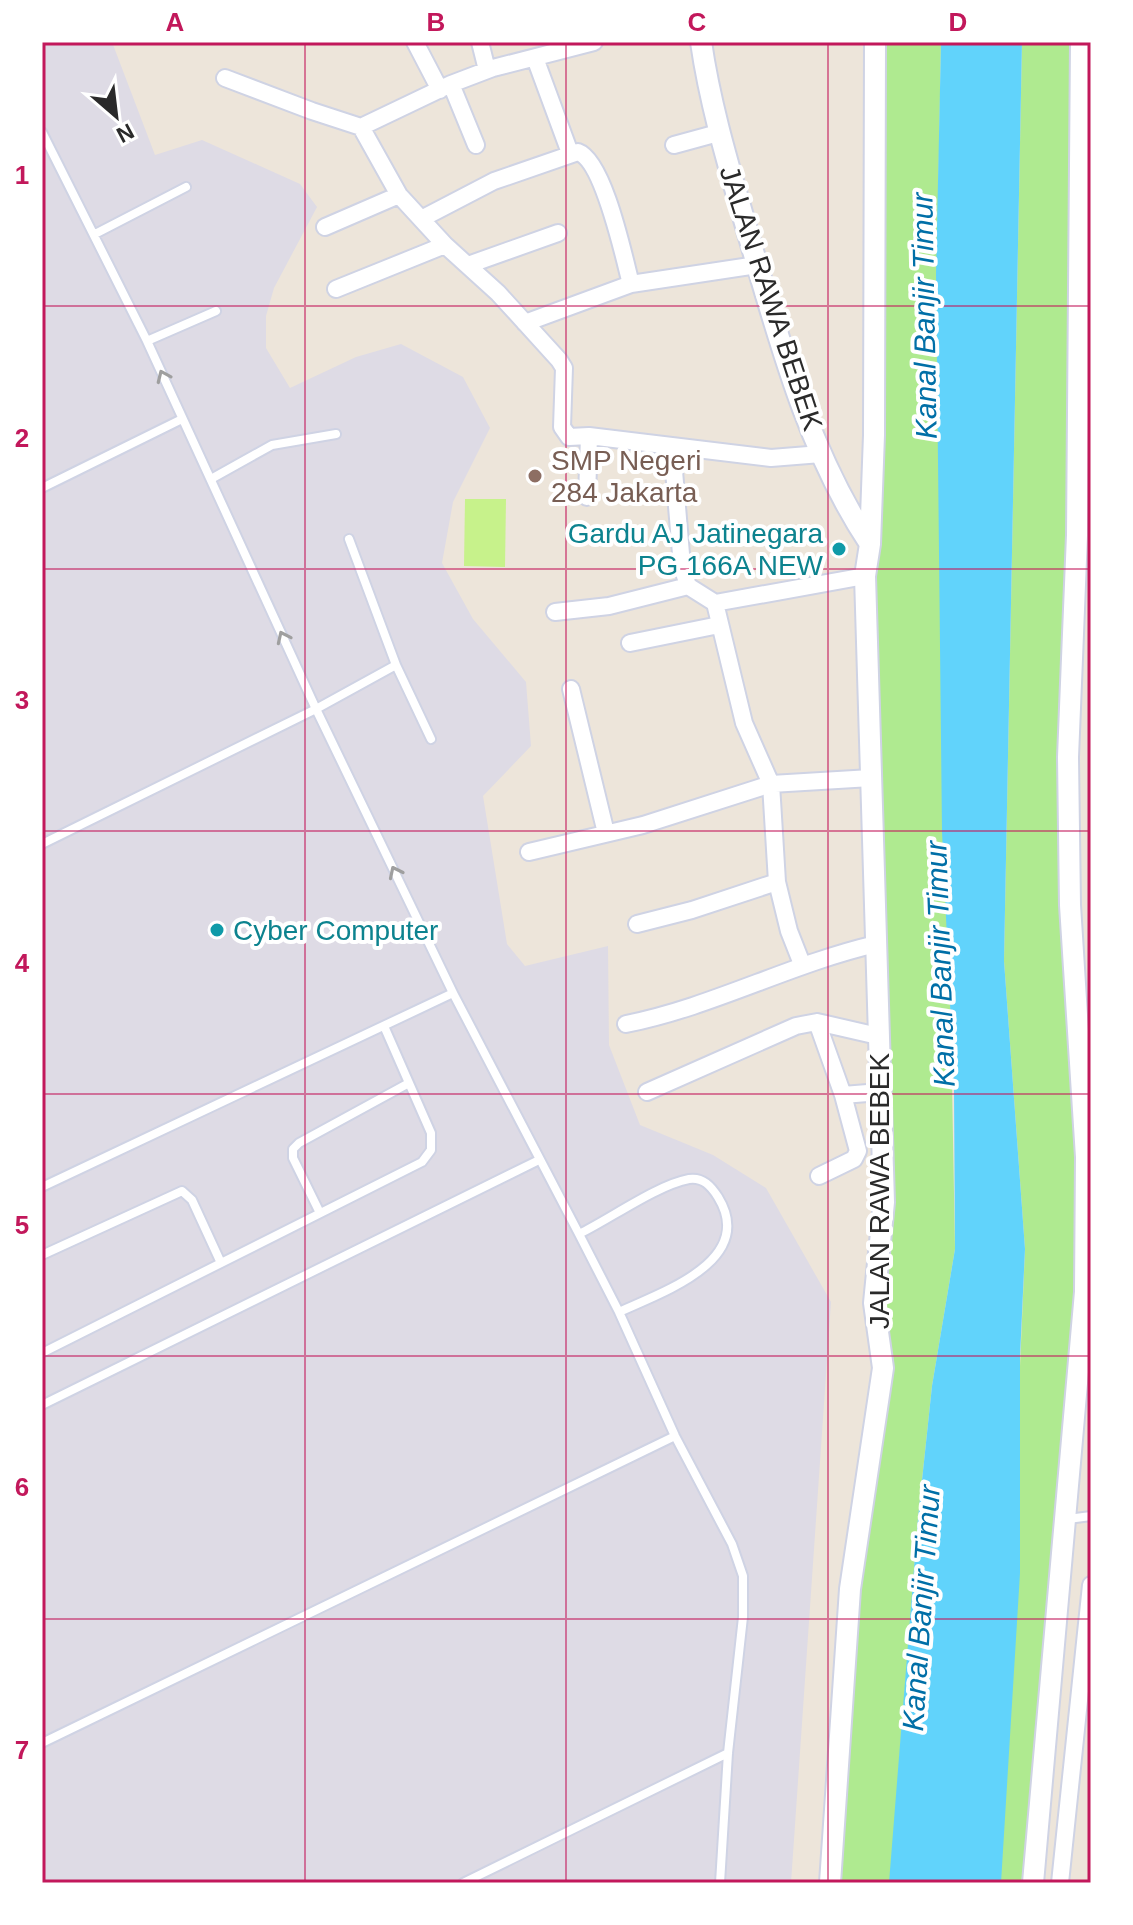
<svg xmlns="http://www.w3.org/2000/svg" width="1133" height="1925" font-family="Arial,sans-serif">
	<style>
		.industrial { fill: #dedbe5 }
		.green { fill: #afea90 }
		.pitch { fill: #c7f28b }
		.water { fill: #61d3fb }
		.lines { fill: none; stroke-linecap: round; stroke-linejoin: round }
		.service-casing { stroke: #cfd3e4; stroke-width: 12 }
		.minor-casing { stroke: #cfd3e4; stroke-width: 20 }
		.tertiary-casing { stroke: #cfd3e4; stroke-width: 24 }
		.service { stroke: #fff; stroke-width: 8 }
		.minor { stroke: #fff; stroke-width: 16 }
		.tertiary { stroke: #fff; stroke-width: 20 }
		.oneway { stroke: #9f9f9f }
		.grid { fill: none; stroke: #c2185b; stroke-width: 2; stroke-opacity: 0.55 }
		.education-dot { fill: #8d6e63; stroke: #fff; stroke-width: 3 }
		.culture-dot { fill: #0f9aa8; stroke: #fff; stroke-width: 3 }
		.labels { text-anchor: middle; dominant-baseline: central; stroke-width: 8; stroke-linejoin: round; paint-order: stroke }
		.street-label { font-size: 28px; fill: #2a2a2a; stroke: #fff }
		.education-label { font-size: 28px; fill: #785e54; stroke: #fff; text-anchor: start }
		.culture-label { font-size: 28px; fill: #0d838f; stroke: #fff; text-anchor: end }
		.water-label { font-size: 30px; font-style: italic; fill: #006fa7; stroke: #fff }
		.neatline { fill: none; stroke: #c2185b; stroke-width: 3 }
		.grid-label { font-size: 26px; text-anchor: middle; font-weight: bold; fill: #c2185b }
	</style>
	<rect width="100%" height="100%" fill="#ede5da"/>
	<path class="industrial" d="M 42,42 L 112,42 L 155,155 L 202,140 L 300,184 L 317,207 L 274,288 L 266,316 L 266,348 L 290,388 L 356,357 L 401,344 L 463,377 L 490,428 L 453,502 L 442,563 L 473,619 L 526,682 L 531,746 L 483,796 L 507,944 L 525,966 L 608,946 L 609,1045 L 640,1125 L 713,1155 L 766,1188 L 831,1302 L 791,1883 L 42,1883 Z
		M 1083,42 L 1091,42 L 1091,523 L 1082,523 Z"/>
	<path class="green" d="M 875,42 L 941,42 L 937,258 L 955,1249 L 932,1386 L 918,1518 L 890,1883 L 832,1883 L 844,1666 L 883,1368 L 884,1202 L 865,576 Z
		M 1022,42 L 1081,42 L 1068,757 L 1086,1157 L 1033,1883 L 998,1883 L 1025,1249 L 1004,961 Z"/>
	<path class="pitch" d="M 465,499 L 506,499 L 505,567 L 464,566 Z"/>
	<path class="water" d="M 941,42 L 1022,42 L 1004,961 L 1025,1249 L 1020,1357 L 1020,1573 L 1001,1883 L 889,1883 L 918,1518 L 932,1386 L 955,1249 L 954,1089 L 942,832 L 936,274 Z"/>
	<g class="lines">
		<g class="service-casing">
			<path id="service" d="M 42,132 L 147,341 L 316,709 L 453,993 L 579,1234 L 619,1312 L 675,1436 L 732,1544 L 743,1576 L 743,1617 L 728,1753 L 720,1883
				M 95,234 L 186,187
				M 147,341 L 216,311
				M 211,479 L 272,445 L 336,434
				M 42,488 L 182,419
				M 396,665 L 431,739
				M 42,844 L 316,709 L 396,665 L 349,539
				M 42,1187 L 453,993
				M 320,1213 L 293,1158 L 293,1149 L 299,1143 L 409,1083
				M 579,1234 C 610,1219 657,1185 689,1179 C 703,1177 711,1186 718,1197 C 757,1260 663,1292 619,1312
				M 42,1255 L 182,1191 L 192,1200 L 221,1263
				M 42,1353 L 422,1162 L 431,1150 L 431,1133 L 384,1026
				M 42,1405 L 539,1160
				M 1068,1519 L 1091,1516
				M 42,1743 L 675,1436
				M 463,1883 L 728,1753"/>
		</g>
		<g class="minor-casing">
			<path id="minor" d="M 415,42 L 440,90
				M 480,42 L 487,70
				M 535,58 L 570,153
				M 225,78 L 312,111 L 361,127 L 451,84 L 493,68 L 594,42
				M 451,84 L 476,145
				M 361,127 L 399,195 L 445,245 L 498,293 L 559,360 L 564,368 L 562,427 L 569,437 L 589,436 L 771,458 L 821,454
				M 674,145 L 718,133
				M 421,219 L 494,181 L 578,152 C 604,161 624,258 631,284
				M 325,227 L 399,195
				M 468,265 L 558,233
				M 336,289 L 445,245
				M 525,323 L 631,284 L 757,265
				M 672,447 L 682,566 L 688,586 L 715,603 L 865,576
				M 587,497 L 589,436
				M 715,603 L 744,723 L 771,784 L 777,882 L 789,931 L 802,964
				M 555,612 L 609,606 L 688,586
				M 630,643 L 719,625
				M 571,689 L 606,833
				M 529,852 L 643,825 L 771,784 L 871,778
				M 637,924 L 692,910 L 777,882
				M 817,1022 L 843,1095 L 858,1151 L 854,1159 L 819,1176
				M 626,1024 C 712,1007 790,964 876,944
				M 647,1092 L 796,1026 L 817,1022 L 878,1036
				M 843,1095 L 880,1092
				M 1060,1883 L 1091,1585"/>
		</g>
		<g class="tertiary-casing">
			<path id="tertiary" d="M 701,42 C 711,111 732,177 751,244 C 781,347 810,454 870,544
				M 830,1883 L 850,1589 L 883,1368 L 874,1303 L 884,1202 L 865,576 L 870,544 L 874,435 L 875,42
				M 1033,1883 L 1085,1292 L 1086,1157 L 1070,905 L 1068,757 L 1077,535 L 1081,42"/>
		</g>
		<use href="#service" class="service"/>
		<use href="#minor" class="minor"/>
		<use href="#tertiary" class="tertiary"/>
	</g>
	<defs><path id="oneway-chevron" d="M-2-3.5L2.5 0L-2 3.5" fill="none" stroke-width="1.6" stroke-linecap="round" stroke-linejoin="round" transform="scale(2)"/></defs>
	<g class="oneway">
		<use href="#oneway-chevron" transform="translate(163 376) rotate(-114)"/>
		<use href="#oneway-chevron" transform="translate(283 637) rotate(-115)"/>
		<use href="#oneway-chevron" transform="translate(395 872) rotate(-116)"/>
	</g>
	<path class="grid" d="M 305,42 L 305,1883M 566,42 L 566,1883M 828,42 L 828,1883M 42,306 L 1091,306M 42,569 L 1091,569M 42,831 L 1091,831M 42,1094 L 1091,1094M 42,1356 L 1091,1356M 42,1619 L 1091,1619"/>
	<circle class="education-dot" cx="535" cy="476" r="8"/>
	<g class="culture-dot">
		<circle cx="839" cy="549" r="8"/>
		<circle cx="217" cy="930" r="8"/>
	</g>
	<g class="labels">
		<g class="street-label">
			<text transform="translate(771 298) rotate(72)">JALAN RAWA BEBEK</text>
			<text transform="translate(879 1191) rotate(-90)">JALAN RAWA BEBEK</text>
		</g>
		<g class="education-label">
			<text x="551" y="460">SMP Negeri<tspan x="551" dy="32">284 Jakarta</tspan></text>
		</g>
		<g class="culture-label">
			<text x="823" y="533">Gardu AJ Jatinegara<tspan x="823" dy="32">PG 166A NEW</tspan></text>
			<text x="233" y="930" text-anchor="start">Cyber Computer</text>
		</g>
		<g class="water-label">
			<text transform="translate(924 316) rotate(-91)">Kanal Banjir Timur</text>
			<text transform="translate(940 964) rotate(-92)">Kanal Banjir Timur</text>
			<text transform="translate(921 1608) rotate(-86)">Kanal Banjir Timur</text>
		</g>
	</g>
	<rect width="1133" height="1925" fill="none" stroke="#ffffff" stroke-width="88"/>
	<g transform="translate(116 116) rotate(152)" stroke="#ffffff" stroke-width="6" paint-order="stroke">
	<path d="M0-6L14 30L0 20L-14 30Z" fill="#2a2a2a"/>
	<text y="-12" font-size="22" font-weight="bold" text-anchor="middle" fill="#2a2a2a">N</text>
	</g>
	<rect x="44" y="44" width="1045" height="1837" class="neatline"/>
	<g class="grid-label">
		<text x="175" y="31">A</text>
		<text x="436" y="31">B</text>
		<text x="697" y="31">C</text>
		<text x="958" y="31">D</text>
		<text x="22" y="184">1</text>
		<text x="22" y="447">2</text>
		<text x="22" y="709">3</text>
		<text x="22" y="972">4</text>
		<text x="22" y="1234">5</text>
		<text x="22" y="1496">6</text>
		<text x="22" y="1759">7</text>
	</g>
</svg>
